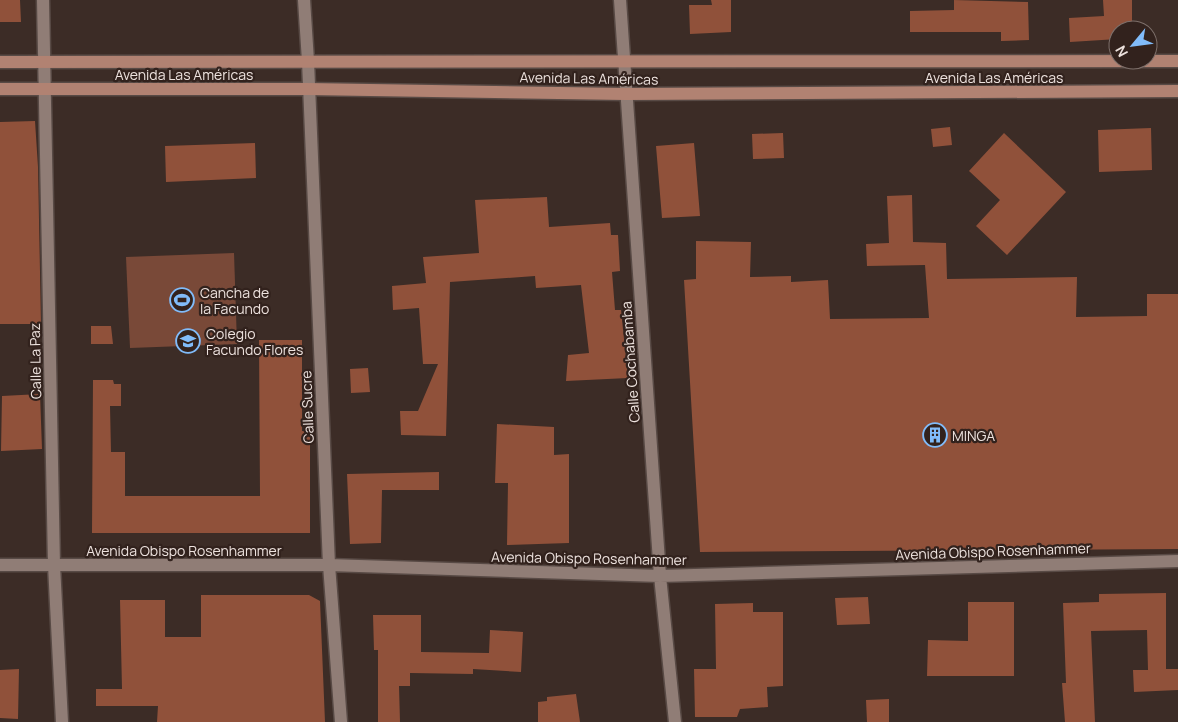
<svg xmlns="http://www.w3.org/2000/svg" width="1178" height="722" font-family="Manrope,sans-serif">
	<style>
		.green { fill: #794938 }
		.building { fill: #90513a }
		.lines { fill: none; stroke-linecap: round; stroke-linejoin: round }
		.street-casing { stroke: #584a45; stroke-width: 15 }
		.secondary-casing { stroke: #584a45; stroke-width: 15 }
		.street { stroke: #907d76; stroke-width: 12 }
		.secondary { stroke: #b18272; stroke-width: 12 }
		.labels { text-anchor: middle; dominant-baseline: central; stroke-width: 4.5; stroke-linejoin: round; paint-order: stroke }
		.street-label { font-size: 14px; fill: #ede2de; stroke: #32221d }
		.poi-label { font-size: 14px; fill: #ede2de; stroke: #32221d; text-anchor: start }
	</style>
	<rect width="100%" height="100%" fill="#3c2c26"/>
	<path class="green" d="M 234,253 L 237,344 L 130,348 L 126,257 Z"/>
	<path class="building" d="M 0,0 L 20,0 L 21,22 L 0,22 Z
		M 711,0 L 731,0 L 731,32 L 690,34 L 689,5 L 712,5 Z
		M 954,0 L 1028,2 L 1029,40 L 1001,41 L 1001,32 L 910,32 L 910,11 L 954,10 Z
		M 1103,0 L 1132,0 L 1132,30 L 1118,30 L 1118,39 L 1070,42 L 1069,18 L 1104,16 Z
		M 35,121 L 38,167 L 41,324 L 0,324 L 0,122 Z
		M 950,127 L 952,145 L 933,147 L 931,129 Z
		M 1151,128 L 1152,170 L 1099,172 L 1098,130 Z
		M 783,133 L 784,158 L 753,159 L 752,134 Z
		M 1004,133 L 1066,192 L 1007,255 L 976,226 L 1000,200 L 969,171 Z
		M 255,143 L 256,178 L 166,182 L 165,146 Z
		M 694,143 L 700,216 L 662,218 L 656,146 Z
		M 912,195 L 913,242 L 946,243 L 947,279 L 1077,277 L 1076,317 L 1147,316 L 1147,294 L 1178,294 L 1178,549 L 700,552 L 684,280 L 696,279 L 696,241 L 751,242 L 750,277 L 791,276 L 791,282 L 828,280 L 830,319 L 929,318 L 925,265 L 867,266 L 866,244 L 889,243 L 887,196 Z
		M 547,197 L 549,227 L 610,223 L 611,235 L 618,235 L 620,271 L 612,272 L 615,310 L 621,310 L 628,378 L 566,381 L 568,355 L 589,353 L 581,285 L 536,288 L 535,276 L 450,282 L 446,436 L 401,435 L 400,411 L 418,411 L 438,364 L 423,364 L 419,308 L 393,310 L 392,286 L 426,283 L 423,257 L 479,253 L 475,200 Z
		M 91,326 L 111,326 L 113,344 L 91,344 Z
		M 259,340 L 302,340 L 302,431 L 310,431 L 310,533 L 92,533 L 93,380 L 113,380 L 114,384 L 121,384 L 121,406 L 110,406 L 111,452 L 125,452 L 125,496 L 260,496 Z
		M 368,368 L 370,392 L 351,393 L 350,369 Z
		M 40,394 L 42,449 L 1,451 L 2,396 Z
		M 497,424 L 554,427 L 554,455 L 569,454 L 569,543 L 507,545 L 508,483 L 495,483 Z
		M 439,472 L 439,490 L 382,490 L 381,543 L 350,544 L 347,474 Z
		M 1166,593 L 1166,669 L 1178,669 L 1178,690 L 1134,692 L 1133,670 L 1148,670 L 1147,630 L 1091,631 L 1095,722 L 1065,722 L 1062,683 L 1066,683 L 1063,603 L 1099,602 L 1099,594 Z
		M 201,595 L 309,595 L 320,601 L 325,722 L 157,722 L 158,706 L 96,706 L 96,689 L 122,689 L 120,600 L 165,600 L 165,637 L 201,637 Z
		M 868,597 L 870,624 L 837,625 L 835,598 Z
		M 968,602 L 1014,602 L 1014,676 L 927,676 L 928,640 L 968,641 Z
		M 753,603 L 753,612 L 783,612 L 783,686 L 767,687 L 768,707 L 740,709 L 737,717 L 695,717 L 694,669 L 716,669 L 715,604 Z
		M 373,615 L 421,615 L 421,652 L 489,653 L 490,630 L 523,632 L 521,672 L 473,669 L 473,674 L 410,673 L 410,686 L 399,686 L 400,722 L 378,722 L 378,650 L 374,650 Z
		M 19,669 L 18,719 L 0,718 L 0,670 Z
		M 576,694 L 580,722 L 538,722 L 538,702 L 547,701 L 547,697 Z
		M 889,699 L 889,722 L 867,722 L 866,700 Z"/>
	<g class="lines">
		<g class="street-casing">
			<path id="street" d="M 43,0 L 54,565 L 62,722
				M 304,0 L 308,61 L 329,565 L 341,722
				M 620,0 L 660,576 L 675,722
				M 0,565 L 329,565 L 660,576 L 1178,561"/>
		</g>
		<g class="secondary-casing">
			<path id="secondary" d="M 0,62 L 1178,61
				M 0,89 L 308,89 L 626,94 L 1178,91"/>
		</g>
		<use href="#street" class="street"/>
		<use href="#secondary" class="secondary"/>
	</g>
	<defs>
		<g id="stadium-ring" transform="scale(1.25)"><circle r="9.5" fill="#32221d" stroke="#81bcfa" stroke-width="1.5"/><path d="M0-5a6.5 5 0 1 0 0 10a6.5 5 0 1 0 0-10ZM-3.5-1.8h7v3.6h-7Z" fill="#81bcfa"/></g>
		<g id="school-ring" transform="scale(1.25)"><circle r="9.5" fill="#32221d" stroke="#81bcfa" stroke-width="1.5"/><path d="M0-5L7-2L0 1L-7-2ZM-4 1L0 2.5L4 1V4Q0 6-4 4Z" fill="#81bcfa"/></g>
		<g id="building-ring" transform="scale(1.25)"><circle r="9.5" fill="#32221d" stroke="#81bcfa" stroke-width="1.5"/><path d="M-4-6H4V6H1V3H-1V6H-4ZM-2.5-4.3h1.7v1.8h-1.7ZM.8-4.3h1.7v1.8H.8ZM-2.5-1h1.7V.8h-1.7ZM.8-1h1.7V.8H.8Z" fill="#81bcfa"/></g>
	</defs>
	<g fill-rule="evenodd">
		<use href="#stadium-ring" x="182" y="300"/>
		<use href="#school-ring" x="188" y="341"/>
		<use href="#building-ring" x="935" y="435"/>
	</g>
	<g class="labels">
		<g class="street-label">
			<text x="184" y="74">Avenida Las Américas</text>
			<text x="994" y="77">Avenida Las Américas</text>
			<text transform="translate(589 78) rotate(1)">Avenida Las Américas</text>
			<text transform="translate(35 361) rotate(-91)">Calle La Paz</text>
			<text transform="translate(630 362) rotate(-94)">Calle Cochabamba</text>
			<text transform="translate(307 407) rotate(-92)">Calle Sucre</text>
			<text x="184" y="550">Avenida Obispo Rosenhammer</text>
			<text transform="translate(993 551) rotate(-2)">Avenida Obispo Rosenhammer</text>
			<text transform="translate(589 558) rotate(1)">Avenida Obispo Rosenhammer</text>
		</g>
		<g class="poi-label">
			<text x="200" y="292">Cancha de<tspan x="200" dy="16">la Facundo</tspan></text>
			<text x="206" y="333">Colegio<tspan x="206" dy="16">Facundo Flores</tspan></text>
			<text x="952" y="435">MINGA</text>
		</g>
	</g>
	<g transform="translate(1133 45) rotate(241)"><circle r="24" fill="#32221d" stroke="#7d6f6a"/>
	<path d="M0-4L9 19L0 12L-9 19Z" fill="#81bcfa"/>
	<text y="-8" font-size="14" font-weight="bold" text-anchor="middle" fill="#ede2de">N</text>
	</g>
</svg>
